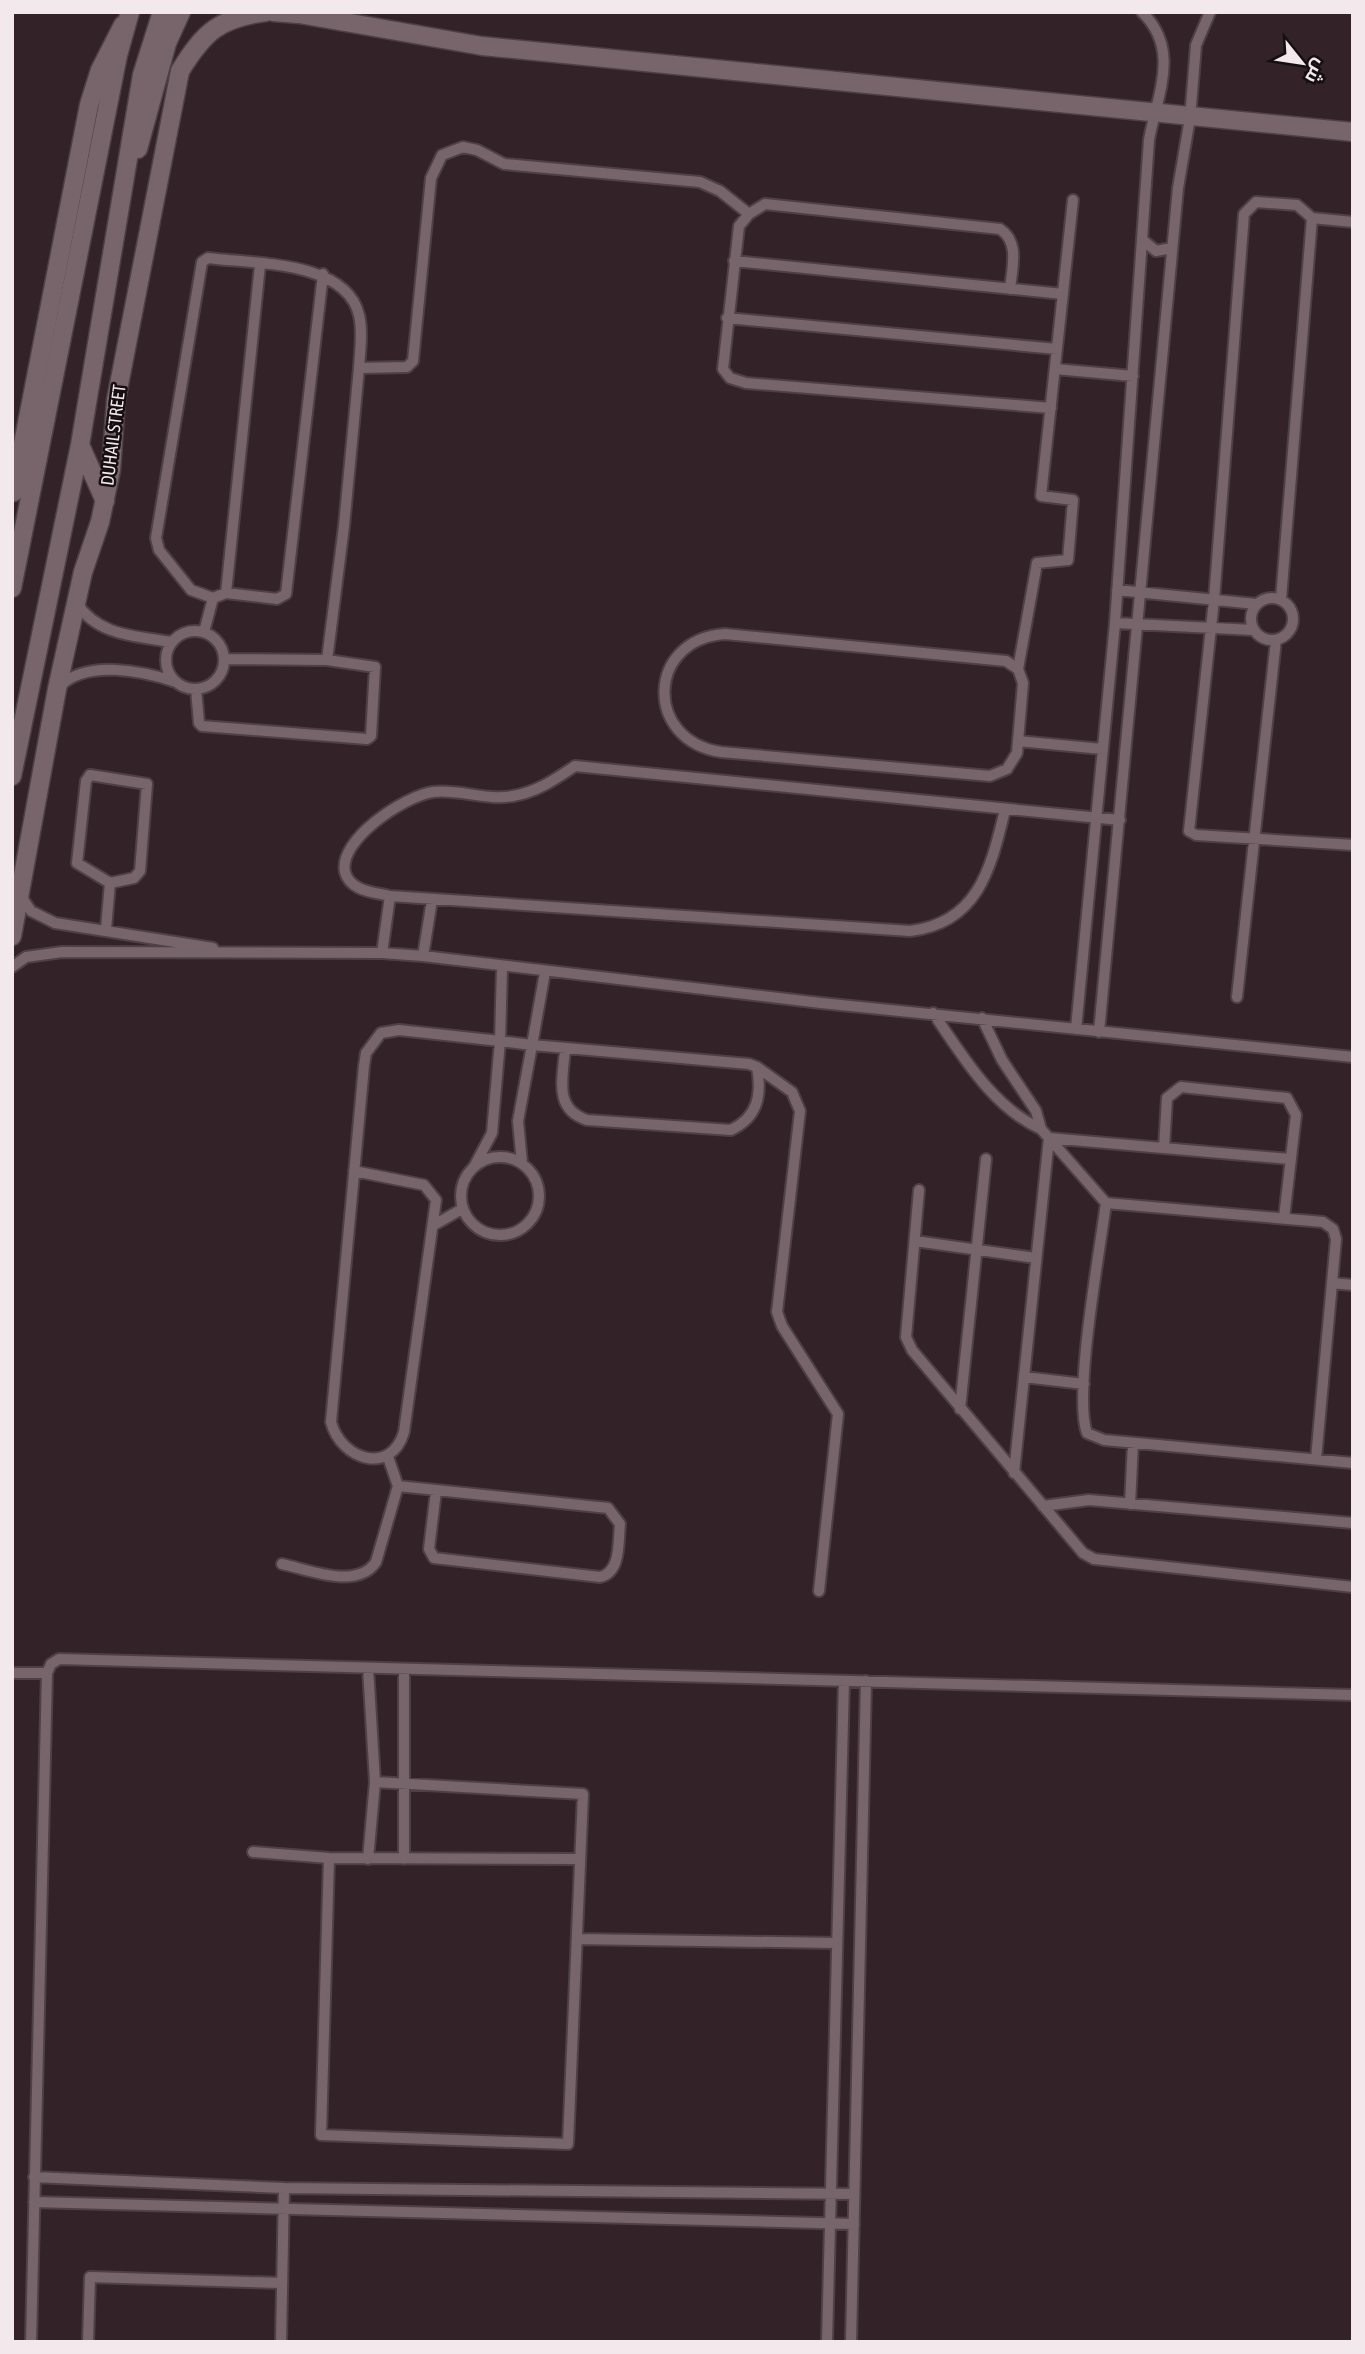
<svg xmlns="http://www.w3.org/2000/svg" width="1365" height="2354" font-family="'Asap Condensed',Cairo,sans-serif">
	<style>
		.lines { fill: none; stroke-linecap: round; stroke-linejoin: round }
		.lane-casing { stroke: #4e4145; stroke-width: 14 }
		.street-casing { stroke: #4e4145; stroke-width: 21 }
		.secondary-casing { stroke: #4e4145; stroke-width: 21 }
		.lane { stroke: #78656b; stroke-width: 10 }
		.street { stroke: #78656b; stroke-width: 18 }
		.secondary { stroke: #78656b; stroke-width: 18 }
		.labels { text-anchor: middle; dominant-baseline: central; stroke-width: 5; stroke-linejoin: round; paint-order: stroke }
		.street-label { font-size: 18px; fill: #f3e8eb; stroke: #160f11 }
	</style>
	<rect width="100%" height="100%" fill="#332328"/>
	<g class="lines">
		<g class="lane-casing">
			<path id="lane" d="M 1312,218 L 1353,222
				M 1144,241 L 1156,251 L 1172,248
				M 734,261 L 1063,294
				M 323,274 L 286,594 L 277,599 L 226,593 L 213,598 L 191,590 L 159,550 L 156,538 L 202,262 L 208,258 C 253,264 346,260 359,315 C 363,332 360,351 359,368 L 407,367 L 413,361 L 431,178 L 442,155 L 463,147 L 477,150 L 504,164 L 700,182 L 720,191 L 749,214
				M 1010,289 C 1012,268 1020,242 1000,229 L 765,204 L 749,214 L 739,226 L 723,369 L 730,378 L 746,383 L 1051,408
				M 727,318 L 1057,349
				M 1055,369 L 1133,376
				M 1117,590 L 1256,604
				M 226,593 L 260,265
				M1251 619a21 21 0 1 1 42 0a21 21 0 1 1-42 0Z
				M 1281,599 L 1312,218 L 1297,205 L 1256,202 L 1244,214 L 1214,600 L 1189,831 L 1196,835 L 1353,845
				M 76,602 C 97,636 136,636 171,642
				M 1115,623 L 1253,630
				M166 660a29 29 0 1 1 58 0a29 29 0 1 1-58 0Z
				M 204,632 L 213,598
				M 725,634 L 1006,661 L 1018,669 L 1023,683 L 1017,753 L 1007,769 L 990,776 L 721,752 C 643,740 647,639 725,634 Z
				M 224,659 L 327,660
				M 1018,669 L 1037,563 L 1068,560 L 1073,500 L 1041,496 L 1073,200
				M 59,687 C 86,659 143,671 176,682
				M 196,689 L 199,723 L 202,726 L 367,739 L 371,736 L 375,667 L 327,660 L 344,526 L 359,368
				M 1018,741 L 1102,749
				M 1005,810 C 991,867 979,923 910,931 L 390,896 C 373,892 350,891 345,872 C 338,840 404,796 433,792 C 459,789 488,801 513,796 C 537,792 554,780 575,766 L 1120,820
				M 20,895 L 31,911 L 55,923 L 213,948
				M 106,929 L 110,883 L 134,878 L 140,871 L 147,784 L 90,775 L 86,781 L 77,863 L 110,883
				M 382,953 L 390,896
				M 423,956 L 432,900
				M 12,967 L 26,957 L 62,952 L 382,953 L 423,956 L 821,1003 L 1353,1057
				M 502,967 L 500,1041 L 532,1045 L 545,972
				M 1237,997 L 1276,640
				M 933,1013 C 963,1056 992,1107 1041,1129
				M 982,1018 L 1002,1060 L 1036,1111 L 1041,1129 L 1106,1203 L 1323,1222 L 1333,1229 L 1336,1239 L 1316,1459
				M 1076,1029 L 1115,623 L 1149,140 C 1157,95 1181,50 1142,12
				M 1099,1032 L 1178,188 L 1190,118 L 1196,45 L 1210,12
				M 757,1067 L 792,1092 L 800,1111 L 777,1312 L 782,1326 L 838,1414 L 819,1591
				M 1164,1148 L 1167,1098 L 1181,1087 L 1287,1098 L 1296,1115 L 1284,1218
				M461 1196a39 39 0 1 1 78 0a39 39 0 1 1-78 0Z
				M 522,1163 L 518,1121 L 532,1045 L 749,1064 L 757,1067 C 762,1095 758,1117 731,1130 L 587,1120 C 553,1109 563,1078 565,1049
				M 354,1171 L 424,1185 L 436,1200 L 404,1432 C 391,1476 341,1460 331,1422 L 364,1066 L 366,1053 L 381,1033 L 399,1030 L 500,1041 L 492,1133 L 475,1165
				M 919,1190 L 906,1337 L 912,1350 L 1083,1553 L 1094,1559 L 1353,1587
				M 1106,1203 C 1100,1250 1073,1396 1087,1433 L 1104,1440 L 1353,1463
				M 434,1225 L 462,1209
				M 915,1241 L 1036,1258
				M 1332,1283 L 1353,1285
				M 1024,1377 L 1084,1384
				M 960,1409 L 986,1159
				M 388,1457 L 398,1486 L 608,1508 L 620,1524 C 618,1543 621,1572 600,1577 L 434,1558 L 429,1549 L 436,1491
				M 1014,1473 L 1049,1138 L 1290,1159
				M 1130,1504 L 1133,1443
				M 1043,1506 L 1089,1500 L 1353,1523
				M 282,1564 C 310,1570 357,1590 376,1562 L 398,1486
				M 404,1669 L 404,1859
				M 12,1673 L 47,1673
				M 253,1852 L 329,1858 L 580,1859
				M 329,1858 L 321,2135 L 568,2144 L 583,1794 L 375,1782
				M 368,1859 L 375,1782 L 368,1668
				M 577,1939 L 837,1943
				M 34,2177 L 284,2188 L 854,2194
				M 34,2202 L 854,2224
				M 31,2342 L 47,1673 L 51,1664 L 59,1659 L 1353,1695
				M 88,2342 L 90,2277 L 282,2283
				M 281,2342 L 284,2188
				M 827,2342 L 844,1681
				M 851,2342 L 866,1681"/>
		</g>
		<g class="street-casing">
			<path id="street" d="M 273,12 L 299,14 L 482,46 L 1353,132
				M 14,490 L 89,105 L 100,70 L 123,25
				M 12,936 L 57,689 L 83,572 L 100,522 L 111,470 L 116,400 L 180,71 C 204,32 219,18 266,12"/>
		</g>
		<g class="secondary-casing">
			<path id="secondary" d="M 138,149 L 167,43 L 181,12
				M 80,445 L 105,501
				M 14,492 L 34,458
				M 12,588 L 118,55 L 130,12
				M 12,776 L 80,445 L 142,75 L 162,12"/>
		</g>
		<use href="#lane" class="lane"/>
		<use href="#street" class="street"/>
		<use href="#secondary" class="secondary"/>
	</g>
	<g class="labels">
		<g class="street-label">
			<text transform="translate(113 435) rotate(-83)">DUHAIL STREET</text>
		</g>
	</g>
	<rect width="1365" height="2354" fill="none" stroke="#f3e8eb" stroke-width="28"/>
	<g transform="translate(1302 63) rotate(120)" stroke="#160f11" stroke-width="5" paint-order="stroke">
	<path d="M0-5L12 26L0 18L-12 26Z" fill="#f3e8eb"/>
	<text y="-10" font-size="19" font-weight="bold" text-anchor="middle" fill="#f3e8eb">ش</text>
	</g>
</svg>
